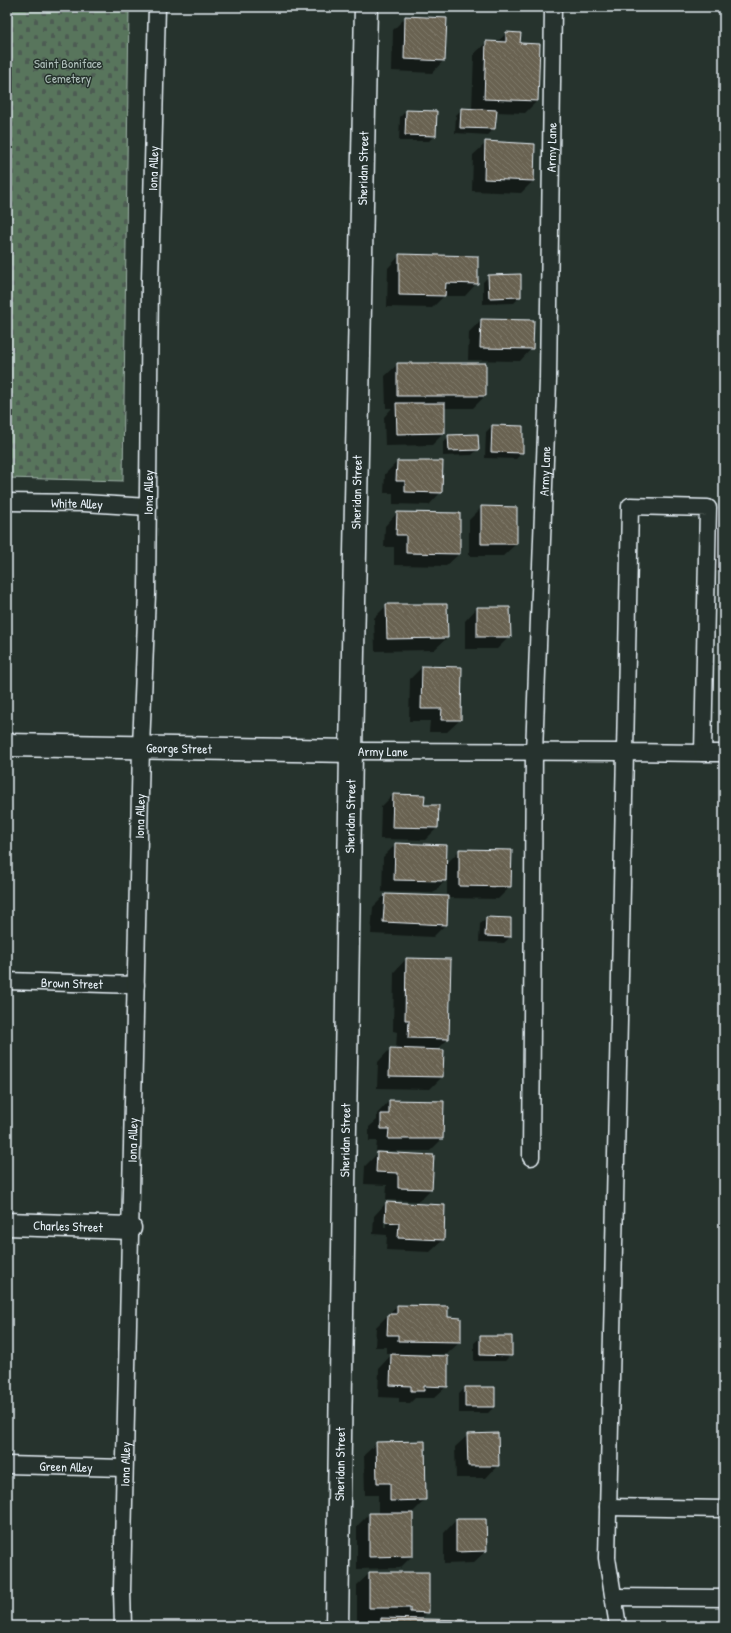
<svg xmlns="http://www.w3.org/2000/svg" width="731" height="1633" font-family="'Patrick Hand',sans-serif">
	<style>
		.cemetery { fill: url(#cemetery-stones); stroke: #a0b3aa }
		.shadow { fill: #0007; fill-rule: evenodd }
		.building { fill: url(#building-back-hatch); stroke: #e8f1f8 }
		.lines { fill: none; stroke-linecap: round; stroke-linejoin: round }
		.lane-casing { stroke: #e8f1f8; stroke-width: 19 }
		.street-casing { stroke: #e8f1f8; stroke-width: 25 }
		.secondary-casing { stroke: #e8f1f8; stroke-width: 25 }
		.lane { stroke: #26332d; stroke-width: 16 }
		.street { stroke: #26332d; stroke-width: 22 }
		.secondary { stroke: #26332d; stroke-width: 22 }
		.labels { text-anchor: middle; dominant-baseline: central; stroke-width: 3; stroke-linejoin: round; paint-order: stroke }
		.park-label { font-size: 13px; fill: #aebfba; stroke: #26332d }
		.street-label { font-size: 13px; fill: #e8f1f8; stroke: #26332d }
	</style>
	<defs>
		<pattern id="cemetery-stones" width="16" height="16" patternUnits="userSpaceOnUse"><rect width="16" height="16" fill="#58755c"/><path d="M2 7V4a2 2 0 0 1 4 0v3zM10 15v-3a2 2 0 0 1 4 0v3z" fill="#4e5c52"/></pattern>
		<pattern id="building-back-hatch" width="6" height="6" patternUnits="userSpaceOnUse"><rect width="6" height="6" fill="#696251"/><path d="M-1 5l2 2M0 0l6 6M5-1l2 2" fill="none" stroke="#7e796b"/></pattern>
	</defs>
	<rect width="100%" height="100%" fill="#26332d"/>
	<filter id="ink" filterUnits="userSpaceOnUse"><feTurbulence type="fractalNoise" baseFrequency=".025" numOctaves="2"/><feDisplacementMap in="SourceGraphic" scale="8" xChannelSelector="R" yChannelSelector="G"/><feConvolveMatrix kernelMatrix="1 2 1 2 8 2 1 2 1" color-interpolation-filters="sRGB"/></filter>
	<g filter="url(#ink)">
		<path class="cemetery" d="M 7,7 L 129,7 L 123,481 L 7,478 Z"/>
		<path class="shadow" d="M 406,17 L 444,60 L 432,73 L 392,71 L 393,30 Z
			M 507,33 L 519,44 L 537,101 L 525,113 L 496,112 L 494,129 L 488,135 L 455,133 L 456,115 L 462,109 L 472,110 L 474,54 L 487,42 L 497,42 Z
			M 406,111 L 436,112 L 435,135 L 429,141 L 399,141 L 400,117 Z
			M 486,143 L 533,181 L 521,193 L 472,191 L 473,155 Z
			M 400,255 L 477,283 L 465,296 L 444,296 L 432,308 L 387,307 L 388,268 Z
			M 489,276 L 520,297 L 514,303 L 483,304 L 483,282 Z
			M 481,320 L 532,348 L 520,361 L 468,360 L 469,332 Z
			M 398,364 L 485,396 L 473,408 L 444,408 L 444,433 L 432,445 L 385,446 L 384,417 L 392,408 L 386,408 L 385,376 Z
			M 492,426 L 522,453 L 516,459 L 485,458 L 486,432 Z
			M 449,436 L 478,449 L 472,455 L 443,456 L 443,442 Z
			M 397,462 L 442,462 L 441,492 L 429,505 L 393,504 L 393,493 L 384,493 L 385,474 Z
			M 724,503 L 724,571 L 709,571 L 709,517 Z
			M 482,507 L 516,544 L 503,556 L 469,556 L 469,520 Z
			M 397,513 L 459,554 L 446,566 L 394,565 L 394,547 L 384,547 L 385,526 Z
			M 387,605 L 447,638 L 434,650 L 375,651 L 374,618 Z
			M 477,608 L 510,636 L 497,649 L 465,649 L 465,621 Z
			M 422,667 L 460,720 L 447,732 L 429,732 L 430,721 L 409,721 L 410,679 Z
			M 393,795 L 423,806 L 437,828 L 425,840 L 380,839 L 381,807 Z
			M 396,844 L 446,864 L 460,850 L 510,887 L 498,899 L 447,898 L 446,924 L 433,937 L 371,934 L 373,907 L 385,895 L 447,897 L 447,875 L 445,875 L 445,881 L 433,893 L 382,892 L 383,857 Z
			M 486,918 L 510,937 L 504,943 L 479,942 L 480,924 Z
			M 406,959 L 448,1039 L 437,1050 L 443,1051 L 442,1077 L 430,1089 L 377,1088 L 378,1062 L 390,1049 L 396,1049 L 397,1032 L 393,1031 L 394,972 Z
			M 389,1101 L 443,1102 L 442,1139 L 430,1151 L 376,1151 L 377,1141 L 369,1141 L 369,1127 L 377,1120 L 377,1114 Z
			M 378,1153 L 431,1189 L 419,1201 L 386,1200 L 387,1185 L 364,1184 L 365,1166 Z
			M 386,1203 L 443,1240 L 430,1252 L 386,1250 L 387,1235 L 373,1234 L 374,1216 ZM 384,1215 L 386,1215 L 386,1227 L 384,1227 Z
			M 397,1306 L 447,1318 L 460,1342 L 447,1354 L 408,1354 L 408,1356 L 447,1386 L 434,1398 L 415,1398 L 410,1403 L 399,1403 L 399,1398 L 378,1397 L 379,1368 L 393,1353 L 386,1353 L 386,1347 L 375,1347 L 376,1327 Z
			M 481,1337 L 511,1355 L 505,1361 L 474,1361 L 474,1343 Z
			M 465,1388 L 494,1407 L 488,1413 L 459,1413 L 459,1394 Z
			M 468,1435 L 498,1465 L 486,1478 L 456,1478 L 455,1447 Z
			M 377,1443 L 425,1500 L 412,1513 L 412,1556 L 400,1568 L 357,1569 L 357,1526 L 369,1514 L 378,1514 L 378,1495 L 365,1495 L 364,1455 Z
			M 456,1520 L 486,1551 L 473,1563 L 444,1564 L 444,1533 Z
			M 370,1573 L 428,1612 L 420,1620 L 467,1626 L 374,1626 L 380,1620 L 357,1620 L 357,1585 Z"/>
		<path class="building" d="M 405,16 L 447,18 L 445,61 L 404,59 Z
			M 506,32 L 521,33 L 520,43 L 540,44 L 538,101 L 484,99 L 486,41 L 506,42 Z
			M 461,108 L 497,110 L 495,129 L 460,128 Z
			M 406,110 L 437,111 L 436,136 L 405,135 Z
			M 485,141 L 535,144 L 534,181 L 484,179 Z
			M 399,254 L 478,256 L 478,284 L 446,283 L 445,296 L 399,295 Z
			M 521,274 L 521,297 L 489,298 L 488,275 Z
			M 481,319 L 534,320 L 533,349 L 480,348 Z
			M 397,363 L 486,363 L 486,396 L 397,396 Z
			M 396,403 L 445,403 L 445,433 L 397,434 Z
			M 492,425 L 523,426 L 523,453 L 491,452 Z
			M 478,434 L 479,450 L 449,451 L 448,435 Z
			M 397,461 L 443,461 L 442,493 L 405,492 L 405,481 L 396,481 Z
			M 481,506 L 517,507 L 517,544 L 481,544 Z
			M 397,512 L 460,513 L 460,554 L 406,553 L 406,535 L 396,535 Z
			M 386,604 L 447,604 L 448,638 L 387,639 Z
			M 477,607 L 510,607 L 511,637 L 477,637 Z
			M 422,666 L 462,667 L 461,720 L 441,720 L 442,709 L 421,709 Z
			M 393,794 L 425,795 L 424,805 L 439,805 L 438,828 L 392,827 Z
			M 395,843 L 447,845 L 446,881 L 394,880 Z
			M 459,849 L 512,850 L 511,887 L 459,886 Z
			M 385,894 L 448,896 L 447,925 L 383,922 Z
			M 486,917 L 511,918 L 511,937 L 485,936 Z
			M 406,958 L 451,959 L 449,1039 L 408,1038 L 409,1020 L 405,1020 Z
			M 390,1048 L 444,1050 L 443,1077 L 389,1076 Z
			M 389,1100 L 444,1101 L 443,1139 L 388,1139 L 389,1129 L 381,1129 L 381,1114 L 389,1114 Z
			M 377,1152 L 434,1155 L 432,1189 L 398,1188 L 398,1173 L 376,1172 Z
			M 386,1202 L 445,1205 L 444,1240 L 398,1238 L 399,1223 L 385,1222 Z
			M 397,1305 L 448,1306 L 448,1317 L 461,1318 L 461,1342 L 398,1341 L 398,1335 L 387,1335 L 388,1314 L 397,1314 Z
			M 480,1336 L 512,1336 L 512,1356 L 480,1355 Z
			M 391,1354 L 448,1356 L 448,1387 L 424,1386 L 424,1391 L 411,1391 L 411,1386 L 390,1385 Z
			M 465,1387 L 495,1387 L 495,1407 L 465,1407 Z
			M 498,1433 L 499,1466 L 468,1466 L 467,1434 Z
			M 425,1441 L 426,1500 L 390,1501 L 390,1483 L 377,1483 L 376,1442 Z
			M 369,1513 L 413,1513 L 413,1556 L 369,1557 Z
			M 456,1519 L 486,1519 L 487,1551 L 456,1552 Z
			M 369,1572 L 429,1572 L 429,1613 L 410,1612 L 410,1608 L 369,1608 Z
			M 381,1618 L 468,1620 L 468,1626 L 381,1626 Z"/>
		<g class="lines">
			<g class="lane-casing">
				<g id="lane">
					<path id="s1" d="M 7,502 L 84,503 L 148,507"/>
					<path id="s2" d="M 351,751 L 625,752 L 630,506 L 708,508 L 703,753 L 625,752 L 607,1558 L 618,1626"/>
					<path d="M 703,753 L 724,753"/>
					<path id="s3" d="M 7,981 L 136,985"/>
					<path id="s4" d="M 531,1157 L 534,752 L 548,380 L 553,7"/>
					<path id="s5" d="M 7,1465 L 124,1468"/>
					<path d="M 608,1507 L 724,1509"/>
					<path d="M 614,1597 L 724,1598"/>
					<path id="s6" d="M 123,1626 L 122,1590 L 141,748 L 147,594 L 150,280 L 157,7"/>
				</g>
			</g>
			<g class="street-casing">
				<g id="street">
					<path id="s7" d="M 7,745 L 351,751"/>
					<path id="s8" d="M 7,1224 L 130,1228"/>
				</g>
			</g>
			<g class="secondary-casing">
				<g id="secondary">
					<path id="s9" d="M 337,1626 L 351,751 L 366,7"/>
				</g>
			</g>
			<use href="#lane" class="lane"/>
			<use href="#street" class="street"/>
			<use href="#secondary" class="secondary"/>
		</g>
	</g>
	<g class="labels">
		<g class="park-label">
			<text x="68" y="63">Saint Boniface<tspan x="68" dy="15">Cemetery</tspan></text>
		</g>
		<g class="street-label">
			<text stroke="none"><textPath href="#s4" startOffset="1010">Army Lane</textPath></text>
			<text stroke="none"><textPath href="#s6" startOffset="1458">Iona Alley</textPath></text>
			<text stroke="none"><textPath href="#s9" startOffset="1458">Sheridan Street</textPath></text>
			<text stroke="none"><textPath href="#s4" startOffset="686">Army Lane</textPath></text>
			<text stroke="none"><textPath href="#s6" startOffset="1134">Iona Alley</textPath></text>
			<text stroke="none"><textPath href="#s9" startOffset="1134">Sheridan Street</textPath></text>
			<text stroke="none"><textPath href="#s1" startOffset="70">White Alley</textPath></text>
			<text stroke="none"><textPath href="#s7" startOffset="172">George Street</textPath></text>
			<text stroke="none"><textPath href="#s2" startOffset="32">Army Lane</textPath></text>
			<text stroke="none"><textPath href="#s6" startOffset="810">Iona Alley</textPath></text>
			<text stroke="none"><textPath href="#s9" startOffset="810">Sheridan Street</textPath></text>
			<text stroke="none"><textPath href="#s3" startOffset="65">Brown Street</textPath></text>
			<text stroke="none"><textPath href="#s6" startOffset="486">Iona Alley</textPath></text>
			<text stroke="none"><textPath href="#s9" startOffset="486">Sheridan Street</textPath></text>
			<text stroke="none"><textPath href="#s8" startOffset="61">Charles Street</textPath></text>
			<text stroke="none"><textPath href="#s6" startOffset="162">Iona Alley</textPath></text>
			<text stroke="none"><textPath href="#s9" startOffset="162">Sheridan Street</textPath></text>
			<text stroke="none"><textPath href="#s5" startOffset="59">Green Alley</textPath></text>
		</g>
	</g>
	<rect width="731" height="1633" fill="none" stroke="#26332d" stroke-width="24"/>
	<rect x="12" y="12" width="707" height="1609" fill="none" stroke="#e8f1f8" stroke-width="1.5" filter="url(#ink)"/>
</svg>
